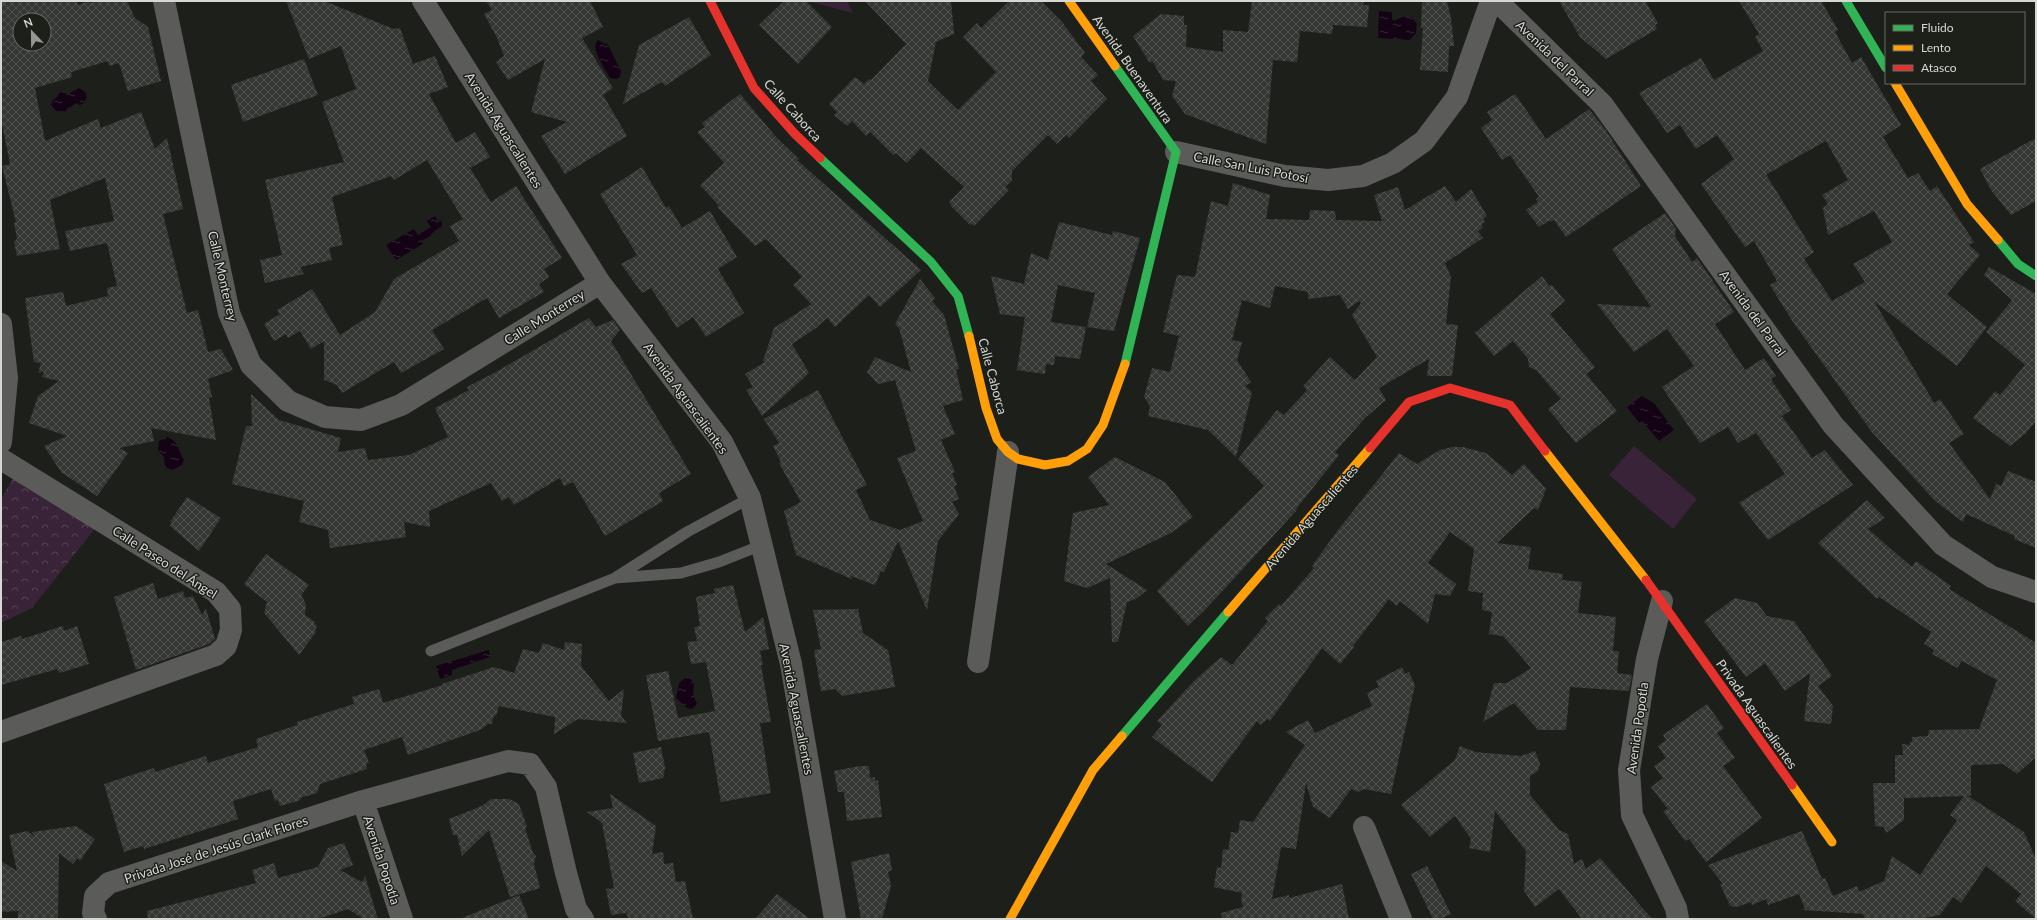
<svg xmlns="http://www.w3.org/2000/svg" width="2037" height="920" font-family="Lato,sans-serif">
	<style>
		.green { fill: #392338 }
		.park { fill: url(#park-crowns) }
		.water { fill: url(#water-ripples) }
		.building { fill: url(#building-cross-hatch); fill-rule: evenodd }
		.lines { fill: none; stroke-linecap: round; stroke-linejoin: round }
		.lane { stroke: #5b5c5a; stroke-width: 11 }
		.street { stroke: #5b5c5a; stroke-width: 22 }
		.fast { stroke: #30b455; stroke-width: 9 }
		.slow { stroke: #ff9f0a; stroke-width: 9 }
		.jam { stroke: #e5322d; stroke-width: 9 }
		.labels { text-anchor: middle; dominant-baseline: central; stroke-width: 3; stroke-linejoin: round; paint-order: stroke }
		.street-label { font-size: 13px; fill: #d6d8d4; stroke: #1c2019 }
	</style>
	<defs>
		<pattern id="park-crowns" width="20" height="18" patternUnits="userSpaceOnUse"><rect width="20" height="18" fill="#392338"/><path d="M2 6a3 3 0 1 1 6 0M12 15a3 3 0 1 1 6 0" fill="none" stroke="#554254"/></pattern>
		<pattern id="water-ripples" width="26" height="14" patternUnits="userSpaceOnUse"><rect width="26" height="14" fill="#140315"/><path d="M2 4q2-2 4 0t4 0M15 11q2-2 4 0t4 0" fill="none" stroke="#352736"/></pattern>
		<pattern id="building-cross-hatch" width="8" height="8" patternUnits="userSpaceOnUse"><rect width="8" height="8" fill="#353734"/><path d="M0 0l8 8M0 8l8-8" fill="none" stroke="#525350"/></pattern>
	</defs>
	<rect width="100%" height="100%" fill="#1c1f1a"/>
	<path class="green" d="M 807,1 L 847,1 L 853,13 Z
		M 1634,446 L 1697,499 L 1673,529 L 1609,475 Z"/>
	<path class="park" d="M 15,474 L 97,526 L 32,608 L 1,623 L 1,499 Z"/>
	<path class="water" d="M 1379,11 L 1392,12 L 1392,19 L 1394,21 L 1402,17 L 1412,17 L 1417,24 L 1416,33 L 1410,40 L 1378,38 Z
		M 598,40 L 605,44 L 607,43 L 621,71 L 620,77 L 616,79 L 610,78 C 605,68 589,48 598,40 Z
		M 79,88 L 85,92 L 87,97 L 84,103 L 80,105 L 76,103 L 64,112 L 63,111 L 56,111 L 51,105 L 53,100 L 58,96 L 60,92 L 68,94 Z
		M 435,216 L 437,220 L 442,222 L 442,226 L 433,232 L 434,234 L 421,241 L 423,244 L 396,260 L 386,245 L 414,229 L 418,235 L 431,227 L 427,221 Z
		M 1642,396 L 1654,403 L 1674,430 L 1659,441 L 1642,421 L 1639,423 L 1627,407 Z
		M 166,437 C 178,439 178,451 184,460 L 182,465 L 172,470 L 165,467 L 164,457 L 158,450 L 159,441 Z
		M 489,650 L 490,657 L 452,670 L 452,675 L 440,679 L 436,666 Z
		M 685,678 L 691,679 L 694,684 L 693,694 L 697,704 L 692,709 L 687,708 L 676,698 L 679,683 Z"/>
	<path class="building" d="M 1,1 L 77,1 L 78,5 L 89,1 L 90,3 L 98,1 L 127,1 L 135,18 L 148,27 L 161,81 L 128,91 L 119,63 L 109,66 L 108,61 L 71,72 L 72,77 L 35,88 L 45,141 L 98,119 L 101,128 L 141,112 L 155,149 L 167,138 L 183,209 L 163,214 L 187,313 L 198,310 L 208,352 L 221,349 L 233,370 L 208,379 L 212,397 L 209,398 L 216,440 L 151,428 L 154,441 L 119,448 L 128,453 L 97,496 L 61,472 L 44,446 L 67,436 L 29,423 L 38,396 L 59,381 L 42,377 L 44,371 L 38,373 L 41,363 L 34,362 L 25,298 L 63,292 L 66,306 L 108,296 L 107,288 L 117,286 L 107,243 L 70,251 L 65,231 L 114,221 L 105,178 L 50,200 L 60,249 L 17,256 L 14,242 L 17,239 L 14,223 L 16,222 L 2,166 L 10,164 L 1,119 ZM 20,20 L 44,20 L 44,44 L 20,44 Z
		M 286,1 L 324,1 L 394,29 L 400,28 L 413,64 L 435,56 L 448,87 L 429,94 L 456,143 L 475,132 L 490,157 L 470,168 L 491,202 L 516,186 L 562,258 L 544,269 L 549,277 L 539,284 L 544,292 L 499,318 L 487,298 L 432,330 L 444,349 L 401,373 L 394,362 L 342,393 L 337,385 L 324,380 L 324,341 L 311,349 L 300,331 L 288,338 L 286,334 L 274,341 L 264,324 L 280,314 L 277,310 L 312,289 L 340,335 L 375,312 L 394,279 L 459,241 L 450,226 L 463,219 L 427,160 L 394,180 L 391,176 L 332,197 L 343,245 L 329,248 L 332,260 L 300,267 L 304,274 L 265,283 L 260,260 L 282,255 L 265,180 L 344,162 L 322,102 L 356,89 L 341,46 L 309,59 Z
		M 486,1 L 590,1 L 603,27 L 582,38 L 613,88 L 603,95 L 627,136 L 565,174 L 541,136 L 567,122 L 531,112 L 545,59 L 508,80 L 496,62 L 504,56 L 497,38 L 484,14 L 492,10 Z
		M 784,1 L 806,1 L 832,27 L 798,64 L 759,25 Z
		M 865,1 L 951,1 L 954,34 L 936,42 L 928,81 L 958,110 L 996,72 L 963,37 L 977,23 L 981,28 L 1009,1 L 1041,1 L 1062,22 L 1085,53 L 1081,57 L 1098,75 L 1091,81 L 1107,99 L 1069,138 L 1066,135 L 1057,144 L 1048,135 L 1012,171 L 1012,180 L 1005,187 L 1009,190 L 974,226 L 972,224 L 970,225 L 950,205 L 951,204 L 949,202 L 964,187 L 921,148 L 907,163 L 896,153 L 893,155 L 870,132 L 866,136 L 852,121 L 847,126 L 834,115 L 837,112 L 829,104 L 855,77 L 864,84 L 869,79 L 871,80 L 906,44 Z
		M 1252,1 L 1364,1 L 1363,5 L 1369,5 L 1367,27 L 1333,25 L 1332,34 L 1300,31 L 1297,62 L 1273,60 L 1266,144 L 1185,114 L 1172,96 L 1176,81 L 1163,80 L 1153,62 L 1149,62 L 1133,36 L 1161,14 L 1184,16 L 1184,25 L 1187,25 L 1186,47 L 1223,52 L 1223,30 L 1248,32 Z
		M 1422,1 L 1447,1 L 1451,18 L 1454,46 L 1449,46 L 1448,72 L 1420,70 L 1423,28 L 1421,28 Z
		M 1559,1 L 1645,1 L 1658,23 L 1655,25 L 1657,29 L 1606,59 L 1580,37 Z
		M 1739,1 L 1821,1 L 1838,30 L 1835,32 L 1852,63 L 1861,57 L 1901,125 L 1883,137 L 1908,178 L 1918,173 L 1930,191 L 1937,186 L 1974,242 L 1969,245 L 1980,255 L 1947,294 L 1987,327 L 1957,366 L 1874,301 L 1934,403 L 1940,399 L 1964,434 L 1949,443 L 1990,499 L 1996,484 L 2001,486 L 2008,471 L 2036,482 L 2036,548 L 2014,539 L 2015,536 L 1966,514 L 1963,522 L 1935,501 L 1871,431 L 1791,319 L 1770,285 L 1777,281 L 1754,241 L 1745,247 L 1701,184 L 1734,159 L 1717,135 L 1696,149 L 1680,125 L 1667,133 L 1639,93 L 1701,58 L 1714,80 L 1763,51 L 1755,37 L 1759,34 ZM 1826,141 L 1848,180 L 1822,195 L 1828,204 L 1823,208 L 1828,235 L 1874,211 L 1892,242 L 1853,264 L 1865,282 L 1832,301 L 1804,259 L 1814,252 L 1767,176 L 1767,174 Z
		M 689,17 L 711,55 L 665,86 L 662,82 L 623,104 L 639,45 Z
		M 304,59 L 318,95 L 243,122 L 231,85 Z
		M 740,94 L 776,137 L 799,159 L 797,160 L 921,270 L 880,307 L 869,295 L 835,327 L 827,318 L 816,328 L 792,344 L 809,373 L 762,416 L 746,390 L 753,387 L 745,374 L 765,362 L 763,361 L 774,328 L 811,304 L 793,285 L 802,277 L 766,239 L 755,246 L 717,207 L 719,206 L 700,185 L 724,163 L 697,132 L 705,127 L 702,123 Z
		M 1515,94 L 1546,139 L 1589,109 L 1605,129 L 1641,186 L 1566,237 L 1554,220 L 1551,222 L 1550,220 L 1539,227 L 1526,210 L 1538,202 L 1536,199 L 1539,197 L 1510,155 L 1502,160 L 1481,128 L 1492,120 L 1487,112 Z
		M 2036,138 L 2036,201 L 2011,215 L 1991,190 L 1980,169 Z
		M 642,167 L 666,208 L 669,206 L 682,228 L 710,211 L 737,257 L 718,269 L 744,313 L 706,337 L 693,317 L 677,328 L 651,288 L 642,293 L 621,264 L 637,255 L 600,194 Z
		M 1233,183 L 1270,195 L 1266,219 L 1309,220 L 1310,210 L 1335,211 L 1336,220 L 1382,221 L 1374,195 L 1398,187 L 1405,210 L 1445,186 L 1456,202 L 1471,189 L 1487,216 L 1483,219 L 1485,222 L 1481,225 L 1483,228 L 1478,231 L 1483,238 L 1445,263 L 1451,277 L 1446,324 L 1458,325 L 1452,376 L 1427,376 L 1429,359 L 1379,388 L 1386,400 L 1365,418 L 1335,452 L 1339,455 L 1296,509 L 1297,510 L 1205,610 L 1188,626 L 1157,591 L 1264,486 L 1238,459 L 1277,410 L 1284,415 L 1307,390 L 1303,386 L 1330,357 L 1355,380 L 1377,357 L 1352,315 L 1361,303 L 1359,301 L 1348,309 L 1340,295 L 1308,299 L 1308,292 L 1275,286 L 1270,308 L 1242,300 L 1232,340 L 1242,342 L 1237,360 L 1251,382 L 1245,386 L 1252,392 L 1236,457 L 1208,430 L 1148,416 L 1150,406 L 1144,397 L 1152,368 L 1170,372 L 1179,336 L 1163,332 L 1177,275 L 1195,277 L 1211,201 L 1228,206 Z
		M 1665,213 L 1676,229 L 1675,236 L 1692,262 L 1697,258 L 1734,312 L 1715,324 L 1745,370 L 1764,358 L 1776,376 L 1771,379 L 1791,410 L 1782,416 L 1812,458 L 1825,450 L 1853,485 L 1768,540 L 1739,503 L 1785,474 L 1756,433 L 1738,443 L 1728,427 L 1700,443 L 1662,387 L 1694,366 L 1667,329 L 1634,352 L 1597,304 L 1651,307 L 1612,249 Z
		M 1059,222 L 1112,235 L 1113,231 L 1140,238 L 1114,331 L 1087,327 L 1095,293 L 1058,285 L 1051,322 L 1086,327 L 1080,359 L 1055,356 L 1054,365 L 1046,364 L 1045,374 L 1017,370 L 1025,317 L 1000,314 L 991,276 L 1024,284 L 1031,253 L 1048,260 Z
		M 1989,267 L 2036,294 L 2036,421 L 2025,434 L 2010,446 L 1973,418 L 1995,391 L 2000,395 L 2025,365 L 1986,332 L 2012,300 L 1984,275 Z
		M 1542,276 L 1549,286 L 1552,285 L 1565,301 L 1550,314 L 1595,367 L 1586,374 L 1617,411 L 1576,443 L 1548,409 L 1561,399 L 1536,370 L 1529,367 L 1528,359 L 1513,341 L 1494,356 L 1475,333 Z
		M 920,279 L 935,298 L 932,301 L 944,315 L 959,369 L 956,370 L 963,400 L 943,406 L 955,434 L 941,440 L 955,472 L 952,473 L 957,485 L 954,486 L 959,499 L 952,502 L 959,514 L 938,541 L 927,610 L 898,541 L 884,572 L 881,571 L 875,585 L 851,576 L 852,579 L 796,555 L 784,511 L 801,502 L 779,463 L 781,462 L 773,446 L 779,443 L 764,419 L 818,390 L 867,485 L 856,490 L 870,520 L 900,530 L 923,521 L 897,458 L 916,451 L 895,380 L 878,384 L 867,372 L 875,357 L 911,372 L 899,328 L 895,324 Z
		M 589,318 L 596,327 L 613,320 L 620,330 L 611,341 L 691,474 L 659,493 L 663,501 L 605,536 L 573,482 L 564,486 L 560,478 L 514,505 L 509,497 L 502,501 L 491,483 L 429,511 L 430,527 L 404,522 L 406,537 L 330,548 L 328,530 L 299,522 L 304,501 L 232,484 L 246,426 L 252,426 L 251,394 L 279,420 L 341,438 L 338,452 L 365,448 L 368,460 L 409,455 L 448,437 L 435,408 L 469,390 L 467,387 L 496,372 Z
		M 1452,447 L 1463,447 L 1486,453 L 1512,475 L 1524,464 L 1546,489 L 1538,510 L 1534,508 L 1497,543 L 1531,547 L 1528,569 L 1563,574 L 1562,580 L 1582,582 L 1578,613 L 1616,617 L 1613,651 L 1619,651 L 1617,673 L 1632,675 L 1629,691 L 1570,687 L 1566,730 L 1538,730 L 1514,703 L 1483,722 L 1494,683 L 1507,683 L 1531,668 L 1503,636 L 1489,634 L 1492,612 L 1482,610 L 1483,593 L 1468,591 L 1474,549 L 1450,532 L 1428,563 L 1456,584 L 1450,596 L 1435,594 L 1428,624 L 1400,601 L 1397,606 L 1389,599 L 1353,646 L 1354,647 L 1340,664 L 1322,648 L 1270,721 L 1267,719 L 1261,725 L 1257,721 L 1212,782 L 1152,737 L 1162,725 L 1157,721 L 1195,680 L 1221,657 L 1232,665 L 1268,621 L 1265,618 L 1279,604 L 1281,606 L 1314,568 L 1312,566 L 1338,530 L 1399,453 L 1417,464 L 1440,450 Z
		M 1115,457 L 1165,482 L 1193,517 L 1171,533 L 1106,564 L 1147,590 L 1136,599 L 1127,602 L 1118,642 L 1112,642 L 1110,578 L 1087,588 L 1064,581 L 1073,513 L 1109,505 L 1088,477 Z
		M 187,497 L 221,518 L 199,551 L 170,526 L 172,523 L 170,522 Z
		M 1867,500 L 1885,518 L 1868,529 L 1912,567 L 1916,561 L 1951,586 L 1949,589 L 2036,643 L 2036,757 L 2017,774 L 2003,764 L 1971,765 L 1971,796 L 1968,796 L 2024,832 L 2036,859 L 2036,919 L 2015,901 L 2021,894 L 1986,866 L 1961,903 L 1953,897 L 1940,915 L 1918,919 L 1865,919 L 1863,914 L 1802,910 L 1805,909 L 1799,894 L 1768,905 L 1766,899 L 1752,905 L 1751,902 L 1737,907 L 1730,906 L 1720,884 L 1723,884 L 1708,865 L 1802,831 L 1822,879 L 1825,878 L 1833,896 L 1857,886 L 1859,892 L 1884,881 L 1892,856 L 1920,875 L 1957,820 L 1950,815 L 1964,796 L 1904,798 L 1904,820 L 1886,833 L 1884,827 L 1875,826 L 1873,783 L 1895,783 L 1895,755 L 1903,755 L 1902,744 L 1910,745 L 1910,742 L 1912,742 L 1912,737 L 1928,736 L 1929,730 L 1979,729 L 1997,680 L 1962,661 L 1957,668 L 1932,654 L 1934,650 L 1924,644 L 1931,632 L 1879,597 L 1877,599 L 1818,543 Z
		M 266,554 L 309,585 L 301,595 L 306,604 L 305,615 L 315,622 L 314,624 L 317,626 L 315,630 L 316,632 L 299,655 L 264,613 L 267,602 L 244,584 Z
		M 153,583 L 158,599 L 183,591 L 185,598 L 193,596 L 202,615 L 206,609 L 215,639 L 209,644 L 136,670 L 114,597 Z
		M 733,585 L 745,632 L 763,617 L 769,649 L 760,651 L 763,665 L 761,665 L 771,722 L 760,723 L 771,793 L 721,802 L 709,732 L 658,741 L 646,675 L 668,671 L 678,718 L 715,711 L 706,662 L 691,664 L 687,642 L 697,641 L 694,627 L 700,626 L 696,597 L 715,593 L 714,589 Z
		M 1735,598 L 1757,603 L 1767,616 L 1794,621 L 1832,676 L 1818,686 L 1833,706 L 1831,724 L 1804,721 L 1810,673 L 1785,691 L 1765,663 L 1746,677 L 1704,621 Z
		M 858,609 L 863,633 L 888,650 L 895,687 L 842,696 L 835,689 L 821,691 L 814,650 L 821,649 L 813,610 Z
		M 63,626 L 64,631 L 77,626 L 89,664 L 59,673 L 57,669 L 1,685 L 1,642 L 21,636 L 22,639 Z
		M 565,642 L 582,644 L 581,666 L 609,701 L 624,689 L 621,716 L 627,723 L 578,719 L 554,734 L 555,717 L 499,706 L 496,716 L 494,715 L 492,724 L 488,724 L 480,730 L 408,755 L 402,737 L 364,750 L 369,763 L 366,764 L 367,769 L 320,784 L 317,793 L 300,798 L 301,800 L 280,806 L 278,800 L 275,801 L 271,789 L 233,801 L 238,819 L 144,849 L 143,846 L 124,852 L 104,784 L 154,768 L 155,772 L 206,756 L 208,763 L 258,747 L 256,739 L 297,725 L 297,722 L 354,704 L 352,697 L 379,689 L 383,703 L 443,685 L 442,684 L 494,667 L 514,673 L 523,649 L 539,653 L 543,643 L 564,650 Z
		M 1402,667 L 1405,674 L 1409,672 L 1415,685 L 1391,794 L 1364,789 L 1358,792 L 1351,789 L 1330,818 L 1313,807 L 1306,783 L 1296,849 L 1281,847 L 1272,899 L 1289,895 L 1289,898 L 1342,884 L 1349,919 L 1222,919 L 1221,913 L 1243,907 L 1241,900 L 1242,893 L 1214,887 L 1217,867 L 1221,868 L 1223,849 L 1228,850 L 1231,832 L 1238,833 L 1240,820 L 1253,822 L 1305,745 L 1286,732 L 1308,720 L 1315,733 L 1372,706 L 1367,693 L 1379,687 L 1376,681 Z
		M 1707,704 L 1724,728 L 1717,733 L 1735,758 L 1723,766 L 1762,818 L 1706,862 L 1689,839 L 1685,841 L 1663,811 L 1668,809 L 1651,787 L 1663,778 L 1654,766 L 1666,758 L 1658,746 L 1666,740 L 1663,735 Z
		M 1460,746 L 1475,752 L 1521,756 L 1535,751 L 1540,764 L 1538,771 L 1530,776 L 1530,795 L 1559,830 L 1568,834 L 1574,864 L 1582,859 L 1586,869 L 1600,858 L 1652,919 L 1582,919 L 1559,889 L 1535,907 L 1524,891 L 1526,851 L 1495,811 L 1490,852 L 1469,848 L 1471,839 L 1455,816 L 1430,837 L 1401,805 L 1455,760 Z
		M 661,747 L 665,768 L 663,778 L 639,783 L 633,753 Z
		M 860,766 L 869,766 L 870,778 L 875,777 L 875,781 L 878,780 L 882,817 L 847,821 L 844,792 L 838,792 L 834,771 Z
		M 610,794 L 656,826 L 652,854 L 663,852 L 664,864 L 673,863 L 676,882 L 685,881 L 693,919 L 629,919 L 626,913 L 611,915 L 606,889 L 614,888 L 602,823 L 587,812 L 613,808 Z
		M 491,799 L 509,799 L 519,804 L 527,827 L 525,828 L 533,853 L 536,856 L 534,864 L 540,888 L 510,897 L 489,830 L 462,856 L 457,835 L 453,835 L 449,819 L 482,806 Z
		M 76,826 L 95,839 L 80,861 L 77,858 L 73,864 L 59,853 L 58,919 L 18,919 L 18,911 L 1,912 L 1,861 L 17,871 L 9,835 L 27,831 L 36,837 L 32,832 Z
		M 344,843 L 353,865 L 340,870 L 362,882 L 365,876 L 378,919 L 364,919 L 348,909 L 318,919 L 148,919 L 147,911 L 256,883 L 252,870 L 274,863 L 278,878 L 318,867 L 328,848 Z
		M 889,853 L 892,870 L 888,872 L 891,886 L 882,919 L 861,919 L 851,862 Z
		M 1427,866 L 1451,914 L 1440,919 L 1433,919 L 1411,874 Z
		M 777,894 L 810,919 L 755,919 Z
		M 519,895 L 529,919 L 462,919 L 462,918 Z"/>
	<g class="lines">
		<path class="lane" d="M 615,578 L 681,573 L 719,562 L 762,545
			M 431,651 L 615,578 L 687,532 L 750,498"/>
		<path class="street" d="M 164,1 L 229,313 L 251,365 L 288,401 L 325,417 L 361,420 L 401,405 L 600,283
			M 423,1 L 600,283 L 722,442 L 750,498 L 791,664 L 835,919
			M 1497,1 L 1602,104 L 1833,425 L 1943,545 L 1992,577 L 2036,592
			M 1176,152 L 1285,176 L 1328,180 L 1363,176 L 1393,163 L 1424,141 L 1457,97 L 1491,1
			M 1,324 L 7,378 L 1,442
			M 1,459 L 216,592 L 230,609 L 231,630 L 226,646 L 216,655 L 1,732
			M 1662,601 L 1647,659 L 1629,770 L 1632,815 L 1676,908 L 1678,919
			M 978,662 L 1008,452
			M 363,801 L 402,919
			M 1364,827 L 1401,919
			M 96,919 L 93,913 L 95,896 L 109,883 L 363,801 L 508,761 L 530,764 L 546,787 L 566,873 L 576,909 L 583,919"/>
		<path class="fast" d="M 1846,1 L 1886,68
			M 1115,66 L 1176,152 L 1125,364
			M 820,158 L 931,262 L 958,296 L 969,336
			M 1998,240 L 2018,264 L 2036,276
			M 1122,736 L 1228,612"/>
		<path class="slow" d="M 1069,1 L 1115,66
			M 1895,83 L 1967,204 L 1998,240
			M 969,336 L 986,408 L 997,439 L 1008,452 L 1018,459 L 1045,465 L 1068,461 L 1087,449 L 1103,425 L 1125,364
			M 1545,451 L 1646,580
			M 1228,612 L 1370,448
			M 1792,785 L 1832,842
			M 1010,919 L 1093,770 L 1122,736"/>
		<path class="jam" d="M 710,1 L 754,88 L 795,134 L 820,158
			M 1370,448 L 1409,402 L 1450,388 L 1510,405 L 1545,451
			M 1646,580 L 1792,785"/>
	</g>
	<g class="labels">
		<g class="street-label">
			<text transform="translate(1555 58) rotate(44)">Avenida del Parral</text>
			<text transform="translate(1133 69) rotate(55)">Avenida Buenaventura</text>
			<text transform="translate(793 110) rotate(48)">Calle Caborca</text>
			<text transform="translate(504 130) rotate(58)">Avenida Aguascalientes</text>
			<text transform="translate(1251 167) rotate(11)">Calle San Luis Potosí</text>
			<text transform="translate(223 276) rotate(77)">Calle Monterrey</text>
			<text transform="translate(1753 313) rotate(54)">Avenida del Parral</text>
			<text transform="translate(544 317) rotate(-32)">Calle Monterrey</text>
			<text transform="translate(993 376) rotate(75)">Calle Caborca</text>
			<text transform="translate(686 398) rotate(54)">Avenida Aguascalientes</text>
			<text transform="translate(1311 517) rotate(-49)">Avenida Aguascalientes</text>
			<text transform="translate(165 562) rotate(33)">Calle Paseo del Ángel</text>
			<text transform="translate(797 709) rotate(79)">Avenida Aguascalientes</text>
			<text transform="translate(1757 714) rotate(55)">Privada Aguascalientes</text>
			<text transform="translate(1637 728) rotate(-82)">Avenida Popotla</text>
			<text transform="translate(216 849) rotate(-18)">Privada José de Jesús Clark Flores</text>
			<text transform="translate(382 860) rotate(72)">Avenida Popotla</text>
		</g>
	</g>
	<rect width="2037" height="920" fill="none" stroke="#d6d8d4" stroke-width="4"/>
	<rect x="1885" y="12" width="140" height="72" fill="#1c2019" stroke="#666a64"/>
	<rect x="1893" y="25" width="20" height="6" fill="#30b455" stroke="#666a64"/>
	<text x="1921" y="32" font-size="12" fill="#d6d8d4">Fluido</text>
	<rect x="1893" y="45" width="20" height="6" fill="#ff9f0a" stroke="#666a64"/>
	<text x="1921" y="52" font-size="12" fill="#d6d8d4">Lento</text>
	<rect x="1893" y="65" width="20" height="6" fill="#e5322d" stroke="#666a64"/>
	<text x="1921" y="72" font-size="12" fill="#d6d8d4">Atasco</text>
	<g transform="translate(32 32) rotate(338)"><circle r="19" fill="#1c2019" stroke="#666a64"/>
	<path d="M0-3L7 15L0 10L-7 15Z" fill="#959793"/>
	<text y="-6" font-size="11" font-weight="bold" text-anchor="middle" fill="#d6d8d4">N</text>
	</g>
</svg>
